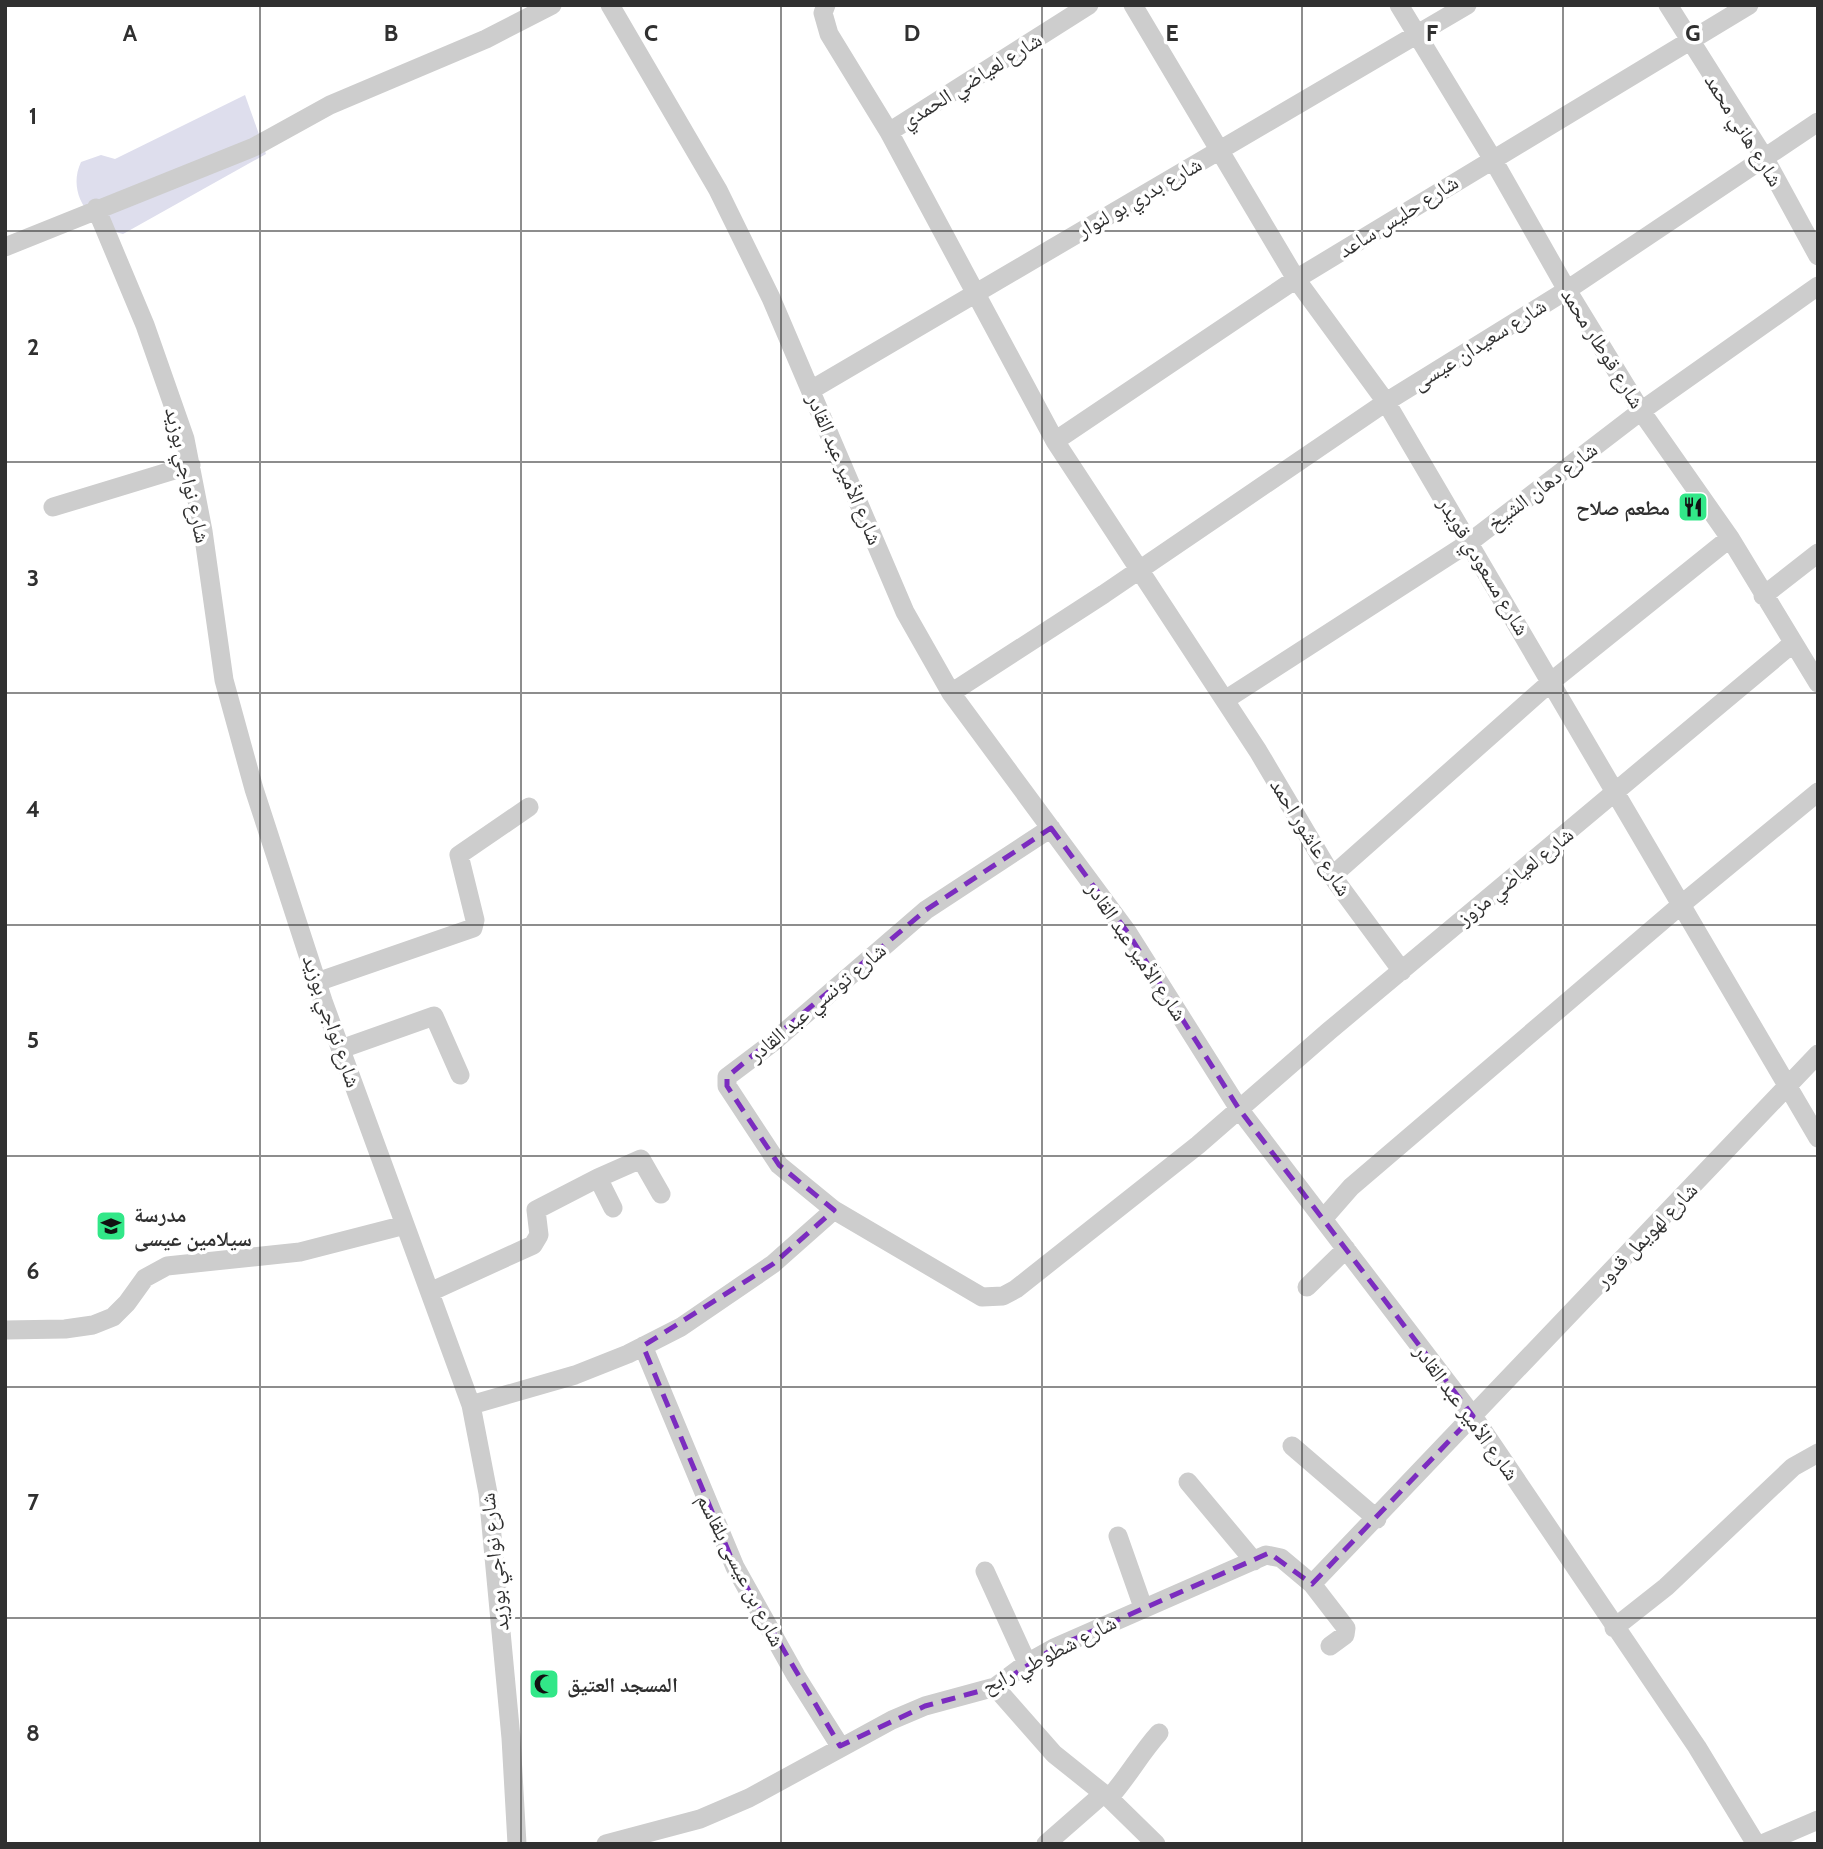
<svg xmlns="http://www.w3.org/2000/svg" width="1823" height="1849" font-family="Cabin,'Noto Naskh Arabic',sans-serif">
	<style>
		.green { fill: #dedeed }
		.lines { fill: none; stroke-linecap: round; stroke-linejoin: round }
		.street { stroke: #cdcdcd; stroke-width: 19 }
		.marked { fill: none; stroke: #7b2cbf; stroke-width: 5; stroke-dasharray: 14 9; stroke-linejoin: round }
		.grid { fill: none; stroke: #303030; stroke-width: 2; stroke-opacity: 0.55 }
		.labels { text-anchor: middle; dominant-baseline: central; stroke-width: 7; stroke-linejoin: round; paint-order: stroke }
		.street-label { font-size: 21px; fill: #303030; stroke: #fff }
		.poi-label { font-size: 21px; font-weight: bold; fill: #303030; stroke: #fff; text-anchor: start }
		.grid-label { font-size: 23px; text-anchor: middle; font-weight: bold; fill: #303030; stroke: #fff; stroke-width: 7; stroke-linejoin: round; paint-order: stroke }
	</style>
	<rect width="100%" height="100%" fill="#fff"/>
	<path class="green" d="M 245,95 L 266,154 L 123,234 C 91,226 66,194 81,162 L 101,155 L 115,159 Z"/>
	<g class="lines">
		<path class="street" d="M 610,5 L 718,190 L 771,298 L 905,612 L 951,693 L 1128,933 L 1239,1109 L 1473,1416 L 1697,1747 L 1756,1844
			M 826,5 L 823,13 L 829,34 L 889,132 L 1055,441 L 1258,751 L 1332,876 L 1402,971
			M 1133,5 L 1296,279 L 1386,402 L 1818,1138
			M 1399,5 L 1492,158 L 1567,290 L 1641,411 L 1730,538 L 1818,683
			M 1668,5 L 1764,157 L 1818,256
			M 889,132 L 1089,5
			M 96,208 L 145,325 L 185,439 L 203,531 L 224,680 L 254,789 L 323,1001 L 471,1405 L 488,1493 L 511,1738 L 517,1844
			M 5,247 L 254,147 L 330,105 L 486,39 L 552,5
			M 811,390 L 1467,5
			M 1055,441 L 1296,279 L 1749,5
			M 53,507 L 191,465
			M 1763,596 L 1818,553
			M 951,693 L 1104,594 L 1386,402 L 1567,290 L 1818,122
			M 1225,700 L 1470,542 L 1641,411 L 1818,286
			M 1051,828 L 926,910 L 772,1043 L 727,1077 L 727,1086 L 779,1165 L 834,1210 L 982,1297 L 1003,1296 L 1016,1289 L 1198,1145 L 1329,1031 L 1792,644
			M 1332,876 L 1552,681 L 1730,538
			M 317,982 L 473,928 L 475,920 L 459,855 L 529,807
			M 341,1049 L 434,1016 L 460,1075
			M 598,1178 L 641,1159 L 661,1194
			M 1323,1219 L 1351,1187 L 1682,904 L 1818,792
			M 1307,1287 L 1346,1249
			M 430,1292 L 533,1245 L 539,1235 L 536,1210 L 598,1178 L 613,1208
			M 5,1330 L 65,1329 L 93,1325 L 113,1317 L 127,1303 L 145,1278 L 167,1266 L 300,1252 L 405,1225
			M 643,1346 L 735,1567 L 796,1676 L 840,1746
			M 471,1405 L 575,1375 L 628,1354 L 681,1327 L 773,1264 L 834,1210
			M 1292,1446 L 1377,1519
			M 1188,1482 L 1254,1561
			M 1118,1536 L 1143,1607
			M 985,1571 L 1027,1663
			M 1312,1584 L 1346,1628 L 1345,1635 L 1330,1646
			M 1614,1628 L 1666,1587 L 1793,1467 L 1818,1453
			M 995,1687 L 1054,1754 L 1109,1798 L 1156,1844
			M 1109,1798 C 1128,1777 1140,1754 1159,1733
			M 606,1844 L 700,1819 L 749,1798 L 892,1720 L 925,1706 L 995,1687 L 1027,1663 L 1054,1648 L 1266,1555 L 1281,1558 L 1312,1584 L 1818,1054
			M 1046,1844 L 1103,1794
			M 1762,1844 L 1818,1820"/>
	</g>
	<path class="marked" d="M 1051,828 L 1128,933 L 1239,1109 L 1473,1416 L 1312,1584 L 1269,1553 L 1054,1648 L 995,1687 L 925,1706 L 840,1746 L 735,1567 L 643,1346 L 773,1264 L 834,1210 L 779,1165 L 727,1086 L 727,1077 L 926,910 Z"/>
	<path class="grid" d="M 260,5 L 260,1844M 521,5 L 521,1844M 781,5 L 781,1844M 1042,5 L 1042,1844M 1302,5 L 1302,1844M 1563,5 L 1563,1844M 5,231 L 1818,231M 5,462 L 1818,462M 5,693 L 1818,693M 5,925 L 1818,925M 5,1156 L 1818,1156M 5,1387 L 1818,1387M 5,1618 L 1818,1618"/>
	<defs>
		<g id="restaurant-square" transform="scale(1.575)"><rect x="-9" y="-9" width="18" height="18" rx="4" fill="#32e788" stroke="#fff"/><path d="M-5-6h1v4h1v-4h1v4h1v-4h1v5L-1.5 .5V6h-2V.5L-5-1ZM5-6V6H3V1.5H1.5Q1.5-4 5-6Z" fill="#111"/></g>
		<g id="school-square" transform="scale(1.575)"><rect x="-9" y="-9" width="18" height="18" rx="4" fill="#32e788" stroke="#fff"/><path d="M0-5L7-2L0 1L-7-2ZM-4 1L0 2.5L4 1V4Q0 6-4 4Z" fill="#111"/></g>
		<g id="mosque-square" transform="scale(1.575)"><rect x="-9" y="-9" width="18" height="18" rx="4" fill="#32e788" stroke="#fff"/><path d="M3.5-4.9A6 6 0 1 0 3.5 4.9A5 5 0 1 1 3.5-4.9Z" fill="#111"/></g>
	</defs>
	<g fill-rule="evenodd">
		<use href="#restaurant-square" x="1693" y="507"/>
		<use href="#school-square" x="111" y="1226"/>
		<use href="#mosque-square" x="544" y="1684"/>
	</g>
	<g class="labels">
		<g class="street-label">
			<text transform="translate(971 80) rotate(-32)">شارع لعياضي الحمدي</text>
			<text transform="translate(1744 130) rotate(58)">شارع هاني محمد</text>
			<text transform="translate(1139 197) rotate(-30)">شارع بدري بو لنوار</text>
			<text transform="translate(1398 216) rotate(-32)">شارع حليس ساعد</text>
			<text transform="translate(1479 344) rotate(-32)">شارع سعيدان عيسى</text>
			<text transform="translate(1603 348) rotate(58)">شارع قوطار محمد</text>
			<text transform="translate(845 469) rotate(67)">شارع الأمير عبد القادر</text>
			<text transform="translate(188 475) rotate(77)">شارع نواجي بوزيد</text>
			<text transform="translate(1542 486) rotate(-37)">شارع دهان الشيخ</text>
			<text transform="translate(1484 566) rotate(59)">شارع مسعودي قويدر</text>
			<text transform="translate(1311 837) rotate(58)">شارع عاشور احمد</text>
			<text transform="translate(1515 876) rotate(-39)">شارع لعياضي مزوز</text>
			<text transform="translate(1137 951) rotate(56)">شارع الأمير عبد القادر</text>
			<text transform="translate(817 1002) rotate(-40)">شارع تونسي عبد القادر</text>
			<text transform="translate(332 1021) rotate(71)">شارع نواجي بوزيد</text>
			<text transform="translate(1646 1235) rotate(-46)">شارع لهويمل قدور</text>
			<text transform="translate(1467 1412) rotate(54)">شارع الأمير عبد القادر</text>
			<text transform="translate(494 1562) rotate(-96)">شارع نواجي بوزيد</text>
			<text transform="translate(741 1570) rotate(63)">شارع بن عيسى بلقاسم</text>
			<text transform="translate(1049 1654) rotate(-27)">شارع شطوطي رابح</text>
		</g>
		<g class="poi-label">
			<text x="1670" y="507" text-anchor="end">مطعم صلاح</text>
			<text x="134" y="1214">مدرسة<tspan x="134" dy="24">سيلامين عيسى</tspan></text>
			<text x="567" y="1684">المسجد العتيق</text>
		</g>
	</g>
	<g class="grid-label">
		<text x="130" y="41">A</text>
		<text x="391" y="41">B</text>
		<text x="651" y="41">C</text>
		<text x="912" y="41">D</text>
		<text x="1172" y="41">E</text>
		<text x="1432" y="41">F</text>
		<text x="1693" y="41">G</text>
		<text x="33" y="124">1</text>
		<text x="33" y="355">2</text>
		<text x="33" y="586">3</text>
		<text x="33" y="817">4</text>
		<text x="33" y="1048">5</text>
		<text x="33" y="1279">6</text>
		<text x="33" y="1510">7</text>
		<text x="33" y="1741">8</text>
	</g>
	<rect width="1823" height="1849" fill="none" stroke="#303030" stroke-width="14"/>
</svg>
